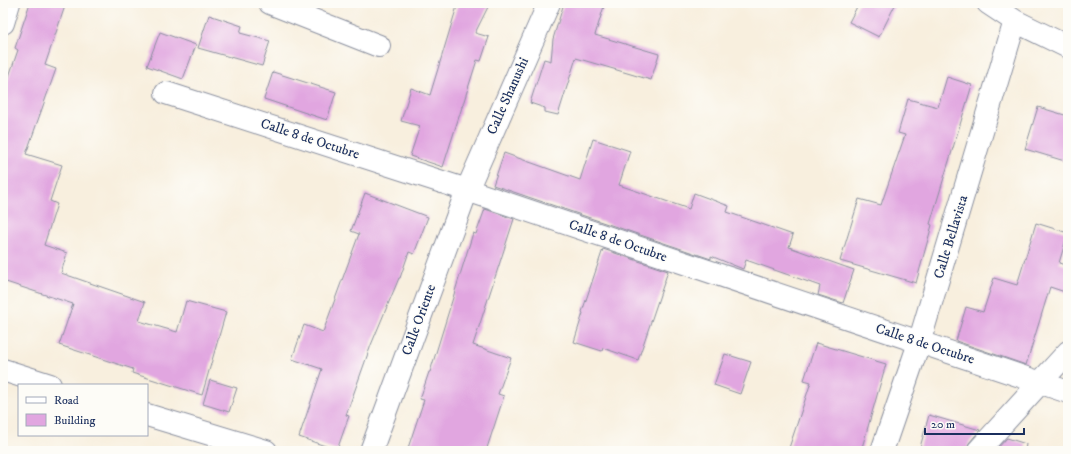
<svg xmlns="http://www.w3.org/2000/svg" width="1071" height="454" font-family="'IM FELL DW Pica',serif">
	<style>
		.building { fill: #e1a6e0 }
		.lines { fill: none; stroke-linecap: round; stroke-linejoin: round }
		.street-casing { stroke: #8a8f9e; stroke-width: 24 }
		.street { stroke: #fff; stroke-width: 22 }
		.labels { text-anchor: middle; dominant-baseline: central; stroke-width: 3; stroke-linejoin: round; paint-order: stroke }
		.street-label { font-size: 14px; fill: #1b2f5e; stroke: #fdfcf7 }
	</style>
	<rect width="100%" height="100%" fill="#fdfcf7"/>
	<filter id="ink" filterUnits="userSpaceOnUse"><feTurbulence type="fractalNoise" baseFrequency=".025" numOctaves="2"/><feDisplacementMap in="SourceGraphic" scale="8" xChannelSelector="R" yChannelSelector="G"/><feConvolveMatrix kernelMatrix="1 2 1 2 8 2 1 2 1" color-interpolation-filters="sRGB"/></filter>
	<filter id="wash" filterUnits="userSpaceOnUse"><feTurbulence type="fractalNoise" baseFrequency=".012" numOctaves="4" result="noise"/><feDisplacementMap in="SourceGraphic" scale="16" xChannelSelector="R" yChannelSelector="G"/><feGaussianBlur stdDeviation="0.9" result="paint"/><feColorMatrix in="noise" values="0 0 0 0 0 0 0 0 0 0 0 0 0 0 0 0 0 1.4 0 .05"/><feComposite in="paint" operator="in"/></filter>
	<g filter="url(#wash)">
		<rect width="100%" height="100%" fill="#f8efde"/>
		<g id="blocks">
			<path class="building" d="M 30,3 L 66,3 L 45,65 L 56,69 L 26,154 L 62,165 L 50,201 L 57,204 L 44,245 L 67,253 L 61,273 L 145,302 L 139,321 L 177,332 L 186,301 L 226,312 L 202,395 L 132,373 L 133,369 L 59,345 L 73,304 L 3,281 L 3,94 L 18,50 L 15,48 Z
				M 458,3 L 490,3 L 475,33 L 489,37 L 481,61 L 477,60 L 443,167 L 410,156 L 420,126 L 401,121 L 411,88 L 430,95 Z
				M 564,3 L 605,3 L 595,35 L 659,54 L 651,80 L 576,58 L 558,115 L 545,112 L 545,108 L 530,103 L 544,59 L 551,61 L 553,39 Z
				M 859,3 L 896,3 L 879,37 L 849,22 Z
				M 209,15 L 242,26 L 240,33 L 270,41 L 262,66 L 198,48 Z
				M 160,32 L 196,45 L 183,79 L 147,66 Z
				M 273,72 L 336,92 L 327,120 L 264,99 Z
				M 947,77 L 972,85 L 930,224 L 932,225 L 916,283 L 840,261 L 859,199 L 881,205 L 905,135 L 898,133 L 908,99 L 938,107 Z
				M 1038,107 L 1068,116 L 1068,162 L 1025,149 Z
				M 593,139 L 630,151 L 619,185 L 689,209 L 694,193 L 729,206 L 727,212 L 793,235 L 789,247 L 854,270 L 843,303 L 818,295 L 820,286 L 746,260 L 743,269 L 711,256 L 711,259 L 493,185 L 504,153 L 580,180 Z
				M 365,193 L 428,217 L 414,254 L 409,252 L 400,278 L 399,278 L 371,345 L 346,415 L 349,416 L 337,450 L 299,437 L 322,369 L 292,359 L 304,325 L 323,332 L 359,234 L 351,231 Z
				M 485,209 L 514,219 L 473,345 L 511,358 L 498,394 L 504,396 L 486,451 L 407,451 L 424,400 L 420,399 L 429,372 L 430,372 L 473,233 L 476,234 Z
				M 1036,223 L 1068,233 L 1059,263 L 1068,266 L 1068,293 L 1050,287 L 1026,365 L 956,341 L 966,307 L 983,312 L 994,278 L 1017,285 Z
				M 603,249 L 668,271 L 638,360 L 603,348 L 602,351 L 574,342 L 583,313 L 582,312 Z
				M 816,343 L 886,364 L 861,451 L 788,451 L 811,382 L 804,380 Z
				M 725,354 L 751,362 L 740,394 L 714,385 Z
				M 210,380 L 237,388 L 229,412 L 203,404 Z
				M 929,415 L 980,430 L 969,443 L 966,451 L 919,451 Z
				M 1007,438 L 1026,444 L 1025,451 L 995,451 Z"/>
		</g>
	</g>
	<g filter="url(#ink)">
		<use href="#blocks" fill-opacity="0" stroke="#8a8f9e" stroke-width="1"/>
		<g class="lines">
			<g class="street-casing">
				<path id="street" d="M 270,3 L 379,46
					M 988,3 L 1015,21 L 1068,47
					M 3,23 L 9,3
					M 166,93 L 467,190 L 1068,392
					M 3,370 L 50,385
					M 147,415 L 266,451
					M 371,451 L 467,190 L 549,3
					M 882,451 L 919,343 L 1015,21
					M 978,451 L 1068,352"/>
			</g>
			<use href="#street" class="street"/>
		</g>
	</g>
	<g class="labels">
		<g class="street-label">
			<text transform="translate(508 96) rotate(-66)">Calle Shanushi</text>
			<text transform="translate(310 139) rotate(18)">Calle 8 de Octubre</text>
			<text transform="translate(951 237) rotate(-73)">Calle Bellavista</text>
			<text transform="translate(618 241) rotate(19)">Calle 8 de Octubre</text>
			<text transform="translate(419 320) rotate(-70)">Calle Oriente</text>
			<text transform="translate(925 344) rotate(18)">Calle 8 de Octubre</text>
		</g>
	</g>
	<rect width="1071" height="454" fill="none" stroke="#fdfcf7" stroke-width="16"/>
	<rect x="18" y="384" width="130" height="52" fill="#fdfcf7" stroke="#a3aaba"/>
	<rect x="26" y="397" width="20" height="6" fill="#ffffff" stroke="#a3aaba"/>
	<text x="54" y="404" font-size="12" fill="#1b2f5e">Road</text>
	<rect x="26" y="414" width="20" height="12" fill="#e1a6e0" stroke="#a3aaba"/>
	<text x="54" y="424" font-size="12" fill="#1b2f5e">Building</text>
	<path d="M925 428v6h99v-6" fill="none" stroke="#1b2f5e" stroke-width="2"/>
	<text x="931" y="428" font-size="12" fill="#1b2f5e" stroke="#fdfcf7" stroke-width="3" paint-order="stroke">20 m</text>
</svg>
